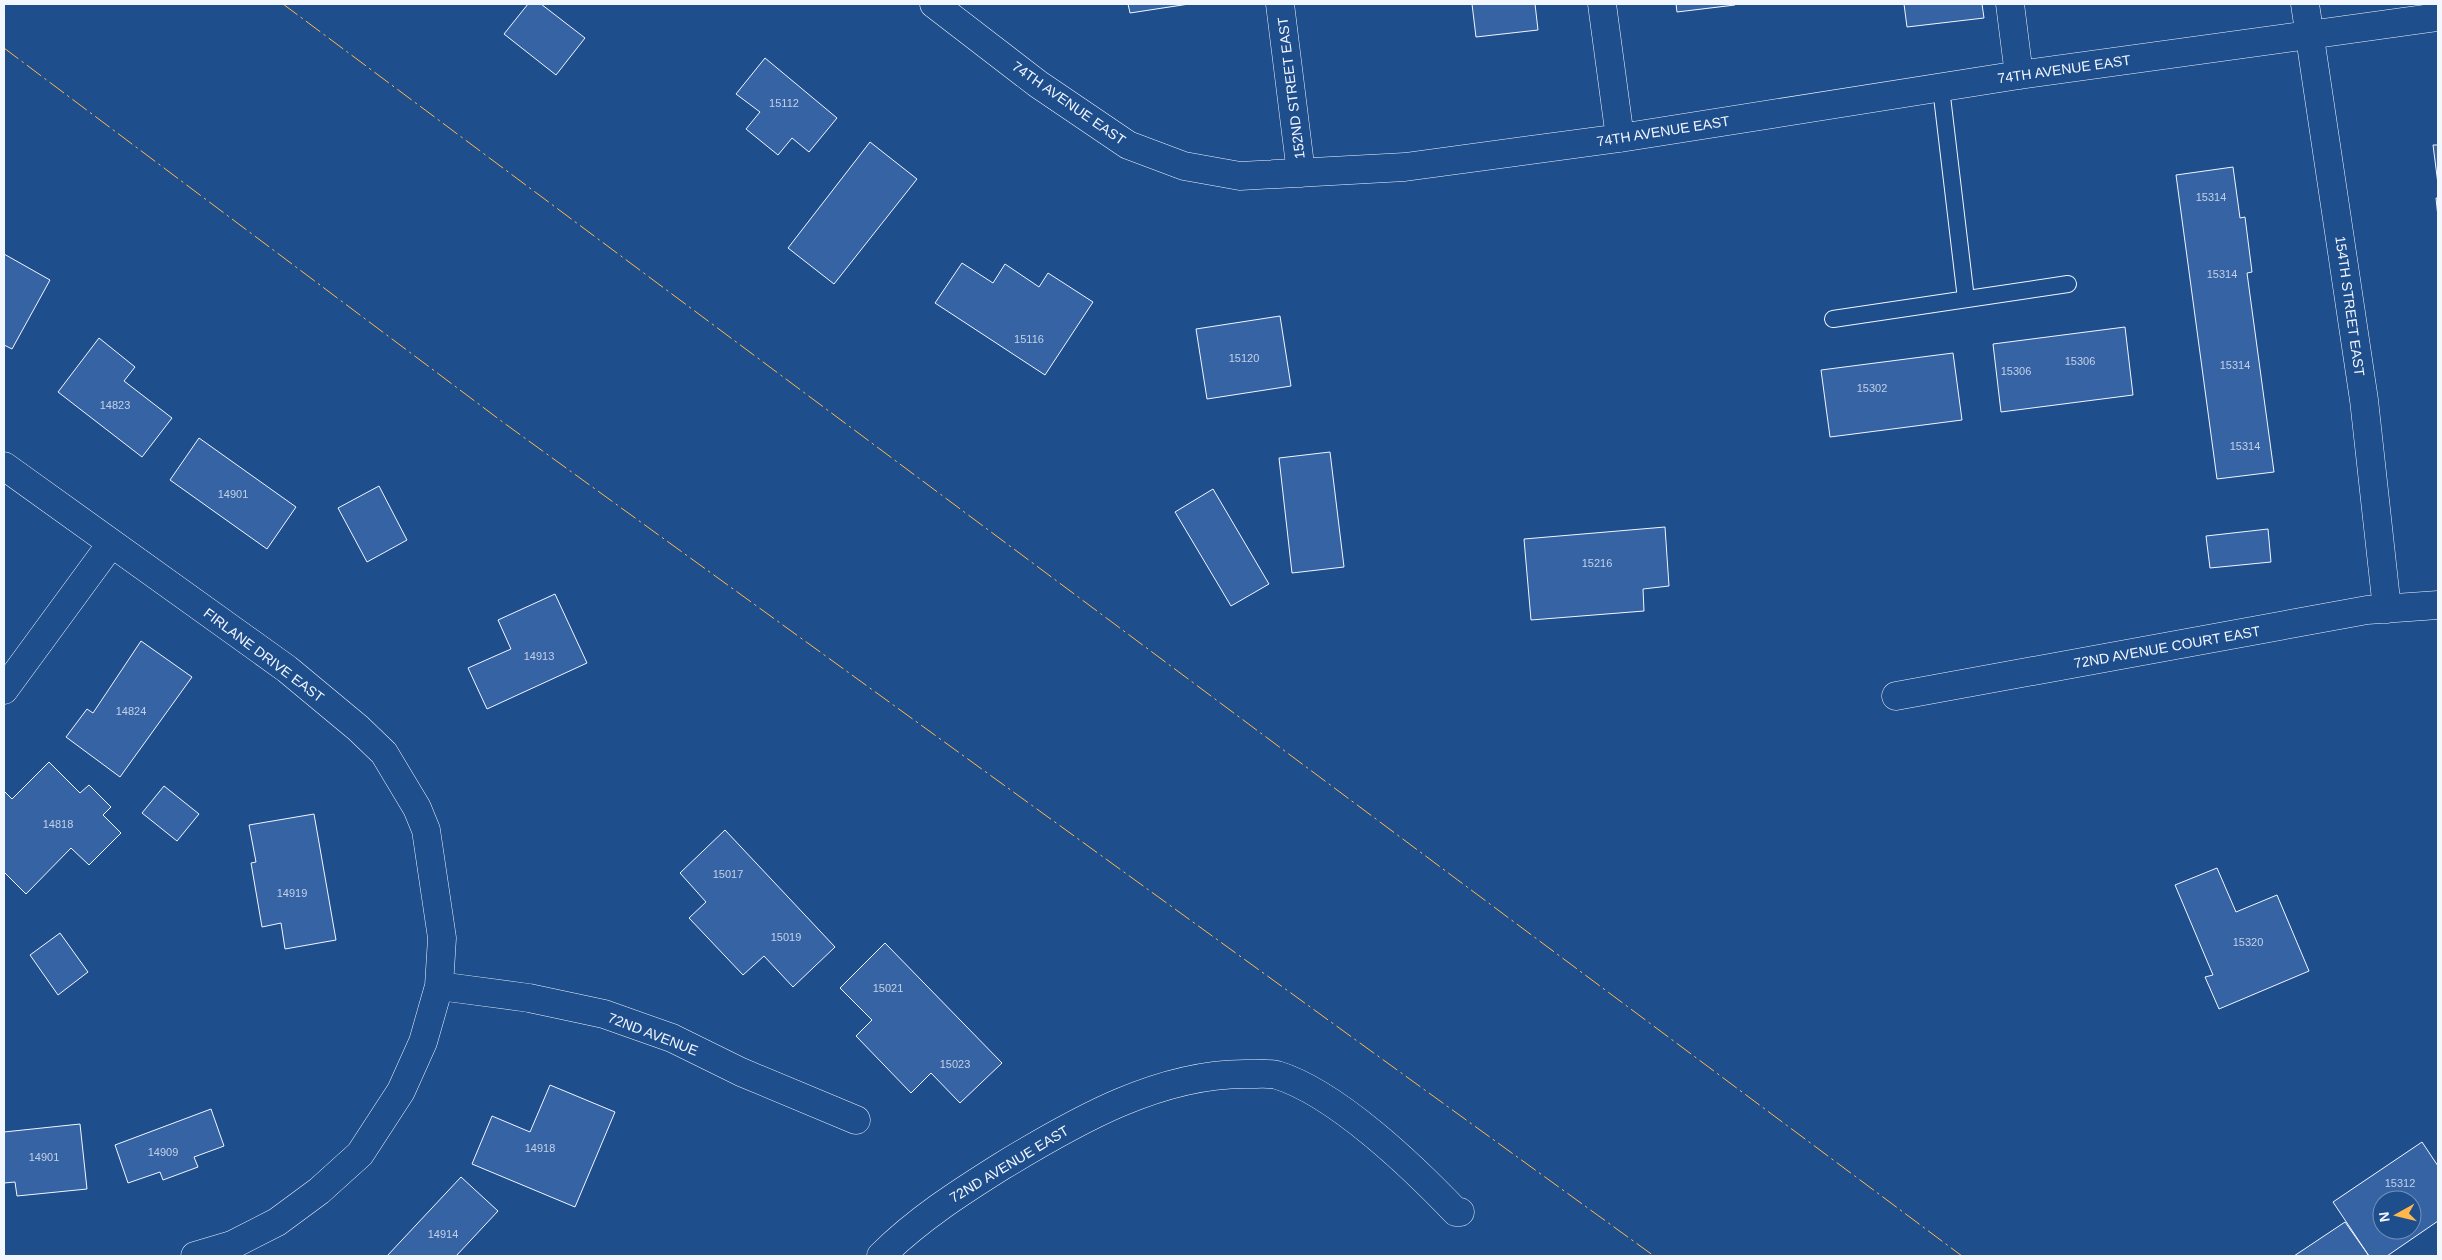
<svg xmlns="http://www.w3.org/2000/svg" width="2442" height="1260" font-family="Arial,sans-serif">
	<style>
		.building { fill: #3563a3; stroke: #f2f6ff; fill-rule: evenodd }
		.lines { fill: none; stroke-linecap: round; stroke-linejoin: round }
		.lane-casing { stroke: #f2f6ff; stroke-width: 18 }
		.street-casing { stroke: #f2f6ff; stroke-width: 29 }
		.lane { stroke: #1f4e8c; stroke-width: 16 }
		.street { stroke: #1f4e8c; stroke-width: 28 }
		.power { stroke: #ffb74d; stroke-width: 1; stroke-dasharray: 18 4 2.5 4; stroke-linecap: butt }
		.labels { text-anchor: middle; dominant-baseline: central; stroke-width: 4; stroke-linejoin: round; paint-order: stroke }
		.number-label { font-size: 11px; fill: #c3d1e8 }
		.street-label { font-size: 14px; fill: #f2f6ff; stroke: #1f4e8c }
	</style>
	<rect width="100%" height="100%" fill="#1f4e8c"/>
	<path class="building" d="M 528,4 L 541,4 L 585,38 L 556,75 L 504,34 Z
		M 1128,4 L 1189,4 L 1130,13 Z
		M 1472,4 L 1535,4 L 1538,30 L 1476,37 Z
		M 1676,4 L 1735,4 L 1735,5 L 1677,12 Z
		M 1904,4 L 1982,4 L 1984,18 L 1907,27 Z
		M 765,58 L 837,118 L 809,152 L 792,138 L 778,155 L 746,129 L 760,112 L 736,94 Z
		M 870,142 L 917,179 L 834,284 L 788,248 Z
		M 2433,145 L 2438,145 L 2438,184 Z
		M 2233,167 L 2240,218 L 2245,217 L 2252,272 L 2247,273 L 2274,472 L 2217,479 L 2176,175 Z
		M 2436,198 L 2438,198 L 2438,217 Z
		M 4,254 L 50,280 L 12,349 L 4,345 Z
		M 962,263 L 993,283 L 1005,264 L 1039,287 L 1048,273 L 1093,302 L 1045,375 L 935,303 Z
		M 1280,316 L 1291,386 L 1207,399 L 1196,329 Z
		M 2125,327 L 2133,395 L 2001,412 L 1993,344 Z
		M 99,338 L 135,367 L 124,381 L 172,418 L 142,457 L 58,392 Z
		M 1953,353 L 1962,420 L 1830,437 L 1821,370 Z
		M 199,438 L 296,507 L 267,549 L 170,480 Z
		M 1330,452 L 1344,567 L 1292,573 L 1279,458 Z
		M 379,486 L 407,540 L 367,562 L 338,508 Z
		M 1213,489 L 1269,584 L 1231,606 L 1175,512 Z
		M 1665,527 L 1669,586 L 1643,589 L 1644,611 L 1531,620 L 1524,539 Z
		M 2268,529 L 2271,562 L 2210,568 L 2206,536 Z
		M 555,594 L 587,663 L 487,709 L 468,668 L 511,649 L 498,620 Z
		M 141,641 L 192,677 L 120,777 L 66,737 L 87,709 L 93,713 Z
		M 49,762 L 80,793 L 89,785 L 111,807 L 103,815 L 121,833 L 89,865 L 71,848 L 26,894 L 4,872 L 4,791 L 12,799 Z
		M 164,786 L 199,814 L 177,841 L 142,813 Z
		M 314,814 L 336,940 L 285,949 L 281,923 L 262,927 L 251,863 L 256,862 L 249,825 Z
		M 725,830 L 835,947 L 793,987 L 764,956 L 743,975 L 689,918 L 706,902 L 680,873 Z
		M 2217,868 L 2236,912 L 2277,895 L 2309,971 L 2219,1009 L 2205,977 L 2213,975 L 2175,885 Z
		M 60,933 L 88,972 L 58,995 L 30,955 Z
		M 885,943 L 1002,1063 L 960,1103 L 931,1073 L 911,1093 L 856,1036 L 872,1020 L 840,988 Z
		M 550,1085 L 615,1112 L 575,1207 L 472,1164 L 492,1116 L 530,1132 Z
		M 211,1109 L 224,1146 L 194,1157 L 198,1167 L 163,1180 L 160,1172 L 128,1183 L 115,1145 Z
		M 80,1124 L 87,1189 L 17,1196 L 15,1182 L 4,1183 L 4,1132 Z
		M 2422,1142 L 2438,1166 L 2438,1221 L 2387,1256 L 2369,1256 L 2333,1202 ZM 2382,1200 L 2412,1200 L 2412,1230 L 2382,1230 Z
		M 461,1177 L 498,1211 L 456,1256 L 387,1256 Z
		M 2345,1222 L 2369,1256 L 2294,1256 Z"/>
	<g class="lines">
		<g class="lane-casing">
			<path id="lane" d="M 1941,88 L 1966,299
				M 1833,319 L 2068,284"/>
		</g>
		<g class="street-casing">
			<path id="street" d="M 934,4 L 1038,84 L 1128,145 L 1184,166 L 1240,176 L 1405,167 L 1620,138 L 2019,75 L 2438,17
				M 1280,4 L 1301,173
				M 1602,4 L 1620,138
				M 2010,4 L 2019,75
				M 2305,4 L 2364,400 L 2387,609
				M 4,466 L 287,669 L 358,728 L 384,753 L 417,808 L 426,830 L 442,938 L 439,986 L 423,1042 L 401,1091 L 360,1154 L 319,1191 L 277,1222 L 232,1245 L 195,1256
				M 4,690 L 111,544
				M 1896,696 L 2367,610 L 2438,605
				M 439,986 L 529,998 L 604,1014 L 672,1038 L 741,1072 L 856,1120
				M 881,1256 C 917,1220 959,1193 1002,1166 C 1076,1121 1161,1072 1250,1074 C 1258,1074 1269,1073 1277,1075 C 1336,1093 1413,1167 1456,1212 L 1460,1212"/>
		</g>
		<use href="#lane" class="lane"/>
		<use href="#street" class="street"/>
		<path class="power" d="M 283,4 L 1962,1256
			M 4,48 L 504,423 L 1654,1256"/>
	</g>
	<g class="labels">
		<g class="number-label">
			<text x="784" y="103">15112</text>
			<text x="2211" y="197">15314</text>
			<text x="2222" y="274">15314</text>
			<text x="1029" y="339">15116</text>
			<text x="1244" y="358">15120</text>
			<text x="2080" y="361">15306</text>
			<text x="2235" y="365">15314</text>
			<text x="2016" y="371">15306</text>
			<text x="1872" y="388">15302</text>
			<text x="115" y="405">14823</text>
			<text x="2245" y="446">15314</text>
			<text x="233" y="494">14901</text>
			<text x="1597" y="563">15216</text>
			<text x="539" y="656">14913</text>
			<text x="131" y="711">14824</text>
			<text x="58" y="824">14818</text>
			<text x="728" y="874">15017</text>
			<text x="292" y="893">14919</text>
			<text x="786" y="937">15019</text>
			<text x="2248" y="942">15320</text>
			<text x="888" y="988">15021</text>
			<text x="955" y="1064">15023</text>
			<text x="540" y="1148">14918</text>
			<text x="163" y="1152">14909</text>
			<text x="44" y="1157">14901</text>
			<text x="2400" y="1183">15312</text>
			<text x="443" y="1234">14914</text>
		</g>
		<g class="street-label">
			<text transform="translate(2064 69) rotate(-8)">74TH AVENUE EAST</text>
			<text transform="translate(1291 88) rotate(-97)">152ND STREET EAST</text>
			<text transform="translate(1069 103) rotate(35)">74TH AVENUE EAST</text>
			<text transform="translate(1663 131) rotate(-9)">74TH AVENUE EAST</text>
			<text transform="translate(2350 306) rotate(82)">154TH STREET EAST</text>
			<text transform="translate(2167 647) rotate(-10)">72ND AVENUE COURT EAST</text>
			<text transform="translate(264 655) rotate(37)">FIRLANE DRIVE EAST</text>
			<text transform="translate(653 1034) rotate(21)">72ND AVENUE</text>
			<text transform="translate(1009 1164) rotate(-31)">72ND AVENUE EAST</text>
		</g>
	</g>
	<rect width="2442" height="1260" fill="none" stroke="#f2f6ff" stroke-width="10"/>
	<g transform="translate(2397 1215) rotate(262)"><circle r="24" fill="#1f4e8c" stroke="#7391ba"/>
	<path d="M0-4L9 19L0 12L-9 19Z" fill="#ffb74d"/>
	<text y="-8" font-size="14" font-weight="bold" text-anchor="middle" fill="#f2f6ff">N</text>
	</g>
</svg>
